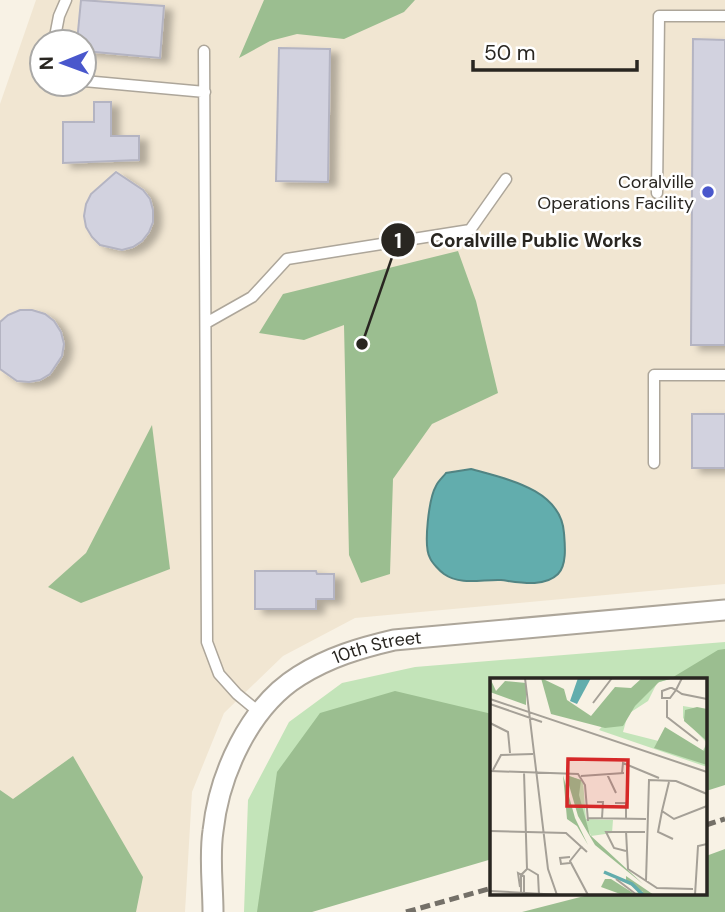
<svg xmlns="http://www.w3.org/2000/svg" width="725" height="912" font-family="'DM Sans',sans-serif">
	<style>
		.built { fill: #f1e6d2; fill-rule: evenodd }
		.green { fill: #c3e4b9 }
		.forest { fill: #9bbe90 }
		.water { fill: #62adad; stroke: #518483; stroke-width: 2 }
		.building { fill: #d2d2df; stroke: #b4b4c2; stroke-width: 2; filter: url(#shadow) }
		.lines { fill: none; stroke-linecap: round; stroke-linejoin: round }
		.service-casing { stroke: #ada69a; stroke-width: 13 }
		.minor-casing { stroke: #ada69a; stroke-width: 23 }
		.service { stroke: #fff; stroke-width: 10 }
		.minor { stroke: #fff; stroke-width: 19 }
		.rail { stroke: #747068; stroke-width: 5; stroke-dasharray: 10 5; stroke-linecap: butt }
		.poi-dot { fill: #4957cc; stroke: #fff; stroke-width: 2.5 }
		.labels { text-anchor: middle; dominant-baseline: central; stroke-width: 5; stroke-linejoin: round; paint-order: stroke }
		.poi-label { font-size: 18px; fill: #292621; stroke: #fff; text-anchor: end }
		.street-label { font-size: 18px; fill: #292621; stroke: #fff }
		.inset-river { fill: none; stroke: #62adad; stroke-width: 3.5 }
		.inset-road { fill: none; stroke: #a5a097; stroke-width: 2 }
		.view { fill: #d62828; fill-opacity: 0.15; stroke: #d62828; stroke-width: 3.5 }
		.inset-edge { fill: none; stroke: #292621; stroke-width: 3.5 }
		.leader { fill: none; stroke: #292621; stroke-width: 2.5 }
		.callout-dot { fill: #292621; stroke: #fff; stroke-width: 2.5 }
		.mark-label { font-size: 21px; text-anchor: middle; font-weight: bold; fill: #fff }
		.callout-label { font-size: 19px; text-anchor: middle; font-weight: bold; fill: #292621; stroke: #fff; stroke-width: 5; stroke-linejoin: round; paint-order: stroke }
	</style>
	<defs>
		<filter id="shadow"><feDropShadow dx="8" dy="4.5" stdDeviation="3.5" flood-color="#0004"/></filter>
	</defs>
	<rect width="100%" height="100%" fill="#f8f2e5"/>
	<path class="built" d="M 36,0 L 725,0 L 725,584 L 355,618 L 283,656 L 224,713 L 192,792 L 185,912 L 0,912 L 0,104 ZM 42,42 L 84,42 L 84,84 L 42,84 Z"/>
	<path class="green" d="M 725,642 L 725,776 L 706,679 L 492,679 L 492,849 L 292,912 L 244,912 L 248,800 L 289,722 L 342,683 L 415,667 Z"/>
	<path class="forest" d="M 264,0 L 415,0 L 404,12 L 344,39 L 297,34 L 270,41 L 239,58 Z
		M 458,251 L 476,301 L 498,393 L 432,424 L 393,479 L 390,574 L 361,583 L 349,555 L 344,325 L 304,340 L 259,333 L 283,294 Z
		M 152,425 L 170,569 L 81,603 L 48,587 L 86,553 Z
		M 725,649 L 725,785 L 706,791 L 706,679 L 670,679 L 718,650 Z
		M 395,691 L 492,714 L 492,859 L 312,912 L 257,912 L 277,772 L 320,713 Z
		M 73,756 L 143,877 L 136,912 L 0,912 L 0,790 L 13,799 Z
		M 725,849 L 725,912 L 522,912 L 596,893 L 706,893 L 706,856 Z"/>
	<path class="water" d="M 471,469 C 506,479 561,489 564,533 C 565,545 567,565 558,574 C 544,588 518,582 501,580 C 483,579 461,586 444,574 C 440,571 432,563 430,558 C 423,546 429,498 436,486 C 438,481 443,477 446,473 Z"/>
	<path class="building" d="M 81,0 L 164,6 L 160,58 L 84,51 L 84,42 L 77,42 Z
		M 693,39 L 725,40 L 725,345 L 691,345 Z
		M 279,48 L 330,49 L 328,182 L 276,181 Z
		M 94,102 L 111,102 L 111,136 L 139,136 L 139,160 L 63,163 L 63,122 L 94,122 Z
		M 116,172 L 143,190 L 150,199 L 153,210 L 153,222 L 149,232 L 142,241 L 133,247 L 122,250 L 100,245 L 92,237 L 86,227 L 84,216 L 86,204 L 91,194 Z
		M 20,310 L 32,310 L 45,314 L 54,321 L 61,332 L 64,344 L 62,356 L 50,374 L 40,380 L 29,382 L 17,381 L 0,369 L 0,322 L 8,315 Z
		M 692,414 L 725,414 L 725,468 L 692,468 Z
		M 255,571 L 316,571 L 317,574 L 334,574 L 334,599 L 316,599 L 316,609 L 255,609 Z"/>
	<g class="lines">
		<g class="service-casing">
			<path id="service" d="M 54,42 L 59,16 L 66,0
				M 204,51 L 207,642 L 219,674 L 237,694 L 260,713
				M 84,81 L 205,92
				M 657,193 L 659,16 L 725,16
				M 206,323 L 252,297 L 287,259 L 470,230 L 506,179
				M 654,463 L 654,375 L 725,375"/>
		</g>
		<g class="minor-casing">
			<g id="minor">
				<path id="s1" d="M 213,912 C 213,886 209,857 213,831 C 219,775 249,707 299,676 C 329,657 360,648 394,640 L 725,610"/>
			</g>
		</g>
		<use href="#service" class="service"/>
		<use href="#minor" class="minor"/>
		<path class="rail" d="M 706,825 L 725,819
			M 406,912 L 492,888"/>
	</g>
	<circle class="poi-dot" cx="708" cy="192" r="7"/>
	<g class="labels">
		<g class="poi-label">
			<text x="694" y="182">Coralville<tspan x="694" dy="21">Operations Facility</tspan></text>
		</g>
		<g class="street-label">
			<text stroke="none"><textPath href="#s1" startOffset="348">10th Street</textPath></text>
		</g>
	</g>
	<g transform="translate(490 678)">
		<rect width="217" height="217" fill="#f8f2e5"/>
		<path d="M 154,0 L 182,0 L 167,5 L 158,23 L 138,36 L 133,54 L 212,74 L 217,65 L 193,40 L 193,28 L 217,32 L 217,89 L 109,52 ZM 77,97 L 93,103 L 96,141 L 123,142 L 122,155 L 101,158 Z" fill="#c3e4b9"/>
		<path d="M 0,0 L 6,13 L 15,3 L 36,5 L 36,27 L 0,14 ZM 51,0 L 74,11 L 77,22 L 101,38 L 125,9 L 141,10 L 152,0 L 184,0 L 169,4 L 145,28 L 133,48 L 115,50 L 61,36 ZM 207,29 L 217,31 L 217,87 L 164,70 L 175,49 L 214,73 L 217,63 L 194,43 L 195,32 ZM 73,97 L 85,140 L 98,167 L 87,148 L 77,141 ZM 76,97 L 91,102 L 89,117 L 100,157 L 153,206 L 105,167 L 88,138 ZM 118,195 L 136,203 L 136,198 L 164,217 L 133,217 L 111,209 L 115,201 L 121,201 L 143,215 L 153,214 Z" fill="#9bbe90"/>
		<path d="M 88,0 L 101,0 L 87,26 L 80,23 Z" fill="#62adad"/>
		<path class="inset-river" d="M 114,194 L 142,206 L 153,217"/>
		<path class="inset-road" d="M 35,0 L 58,191 L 67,217M 192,0 L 186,12 L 180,20 L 172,20 L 172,13 L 180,10 L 182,10 L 186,12 L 192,16 L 217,21M 0,21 L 217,94M 177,22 L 177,39 L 208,63M 103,25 L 122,0M 0,26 L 52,44M 0,45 L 18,54 L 20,75M 3,92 L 11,77 L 43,76M 0,93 L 88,96 L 95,107 L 98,143M 132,95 L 133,85 L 169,100M 117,96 L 126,115M 91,98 L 134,95M 179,104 L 172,133 L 184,141 L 217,128M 107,124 L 113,124 L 112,140M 125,125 L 136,125 L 136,140M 172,133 L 168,154 L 183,161M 97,140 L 156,141M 0,153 L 76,155 L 97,174M 136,153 L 138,191 L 167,210 L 203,211M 92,168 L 80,183 L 98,217M 136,173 L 124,170 L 116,154 L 155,154M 80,185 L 71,186 L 70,180 L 80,179M 38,191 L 48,197 L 49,217M 126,201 L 147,217M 156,203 L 159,102 L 186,103 L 217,116M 30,209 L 28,195 L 34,198 L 34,214M 0,213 L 72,217M 31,217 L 31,197 L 37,191 L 34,94M 205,217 L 208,168 L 217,166"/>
		<path class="view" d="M 78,81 L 138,82 L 137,129 L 77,128 Z"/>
		<rect width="217" height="217" class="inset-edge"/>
	</g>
	<path class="leader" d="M362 344L398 240"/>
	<g class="callout-dot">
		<circle cx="362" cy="344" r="7"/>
		<circle cx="398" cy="240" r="18"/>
	</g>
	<g class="mark-label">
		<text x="398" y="248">1</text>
	</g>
	<g class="callout-label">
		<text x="536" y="247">Coralville Public Works</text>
	</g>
	<g transform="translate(63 63) rotate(269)"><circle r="33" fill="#ffffff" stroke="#a9a8a6" stroke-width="2"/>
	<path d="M0-5L12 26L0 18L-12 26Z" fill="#4957cc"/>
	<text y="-10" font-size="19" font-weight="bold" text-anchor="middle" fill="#292621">N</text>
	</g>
	<path d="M473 60v10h164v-10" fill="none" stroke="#292621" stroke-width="3.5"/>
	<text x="484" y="60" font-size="21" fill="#292621" stroke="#ffffff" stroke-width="5" paint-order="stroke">50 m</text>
</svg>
